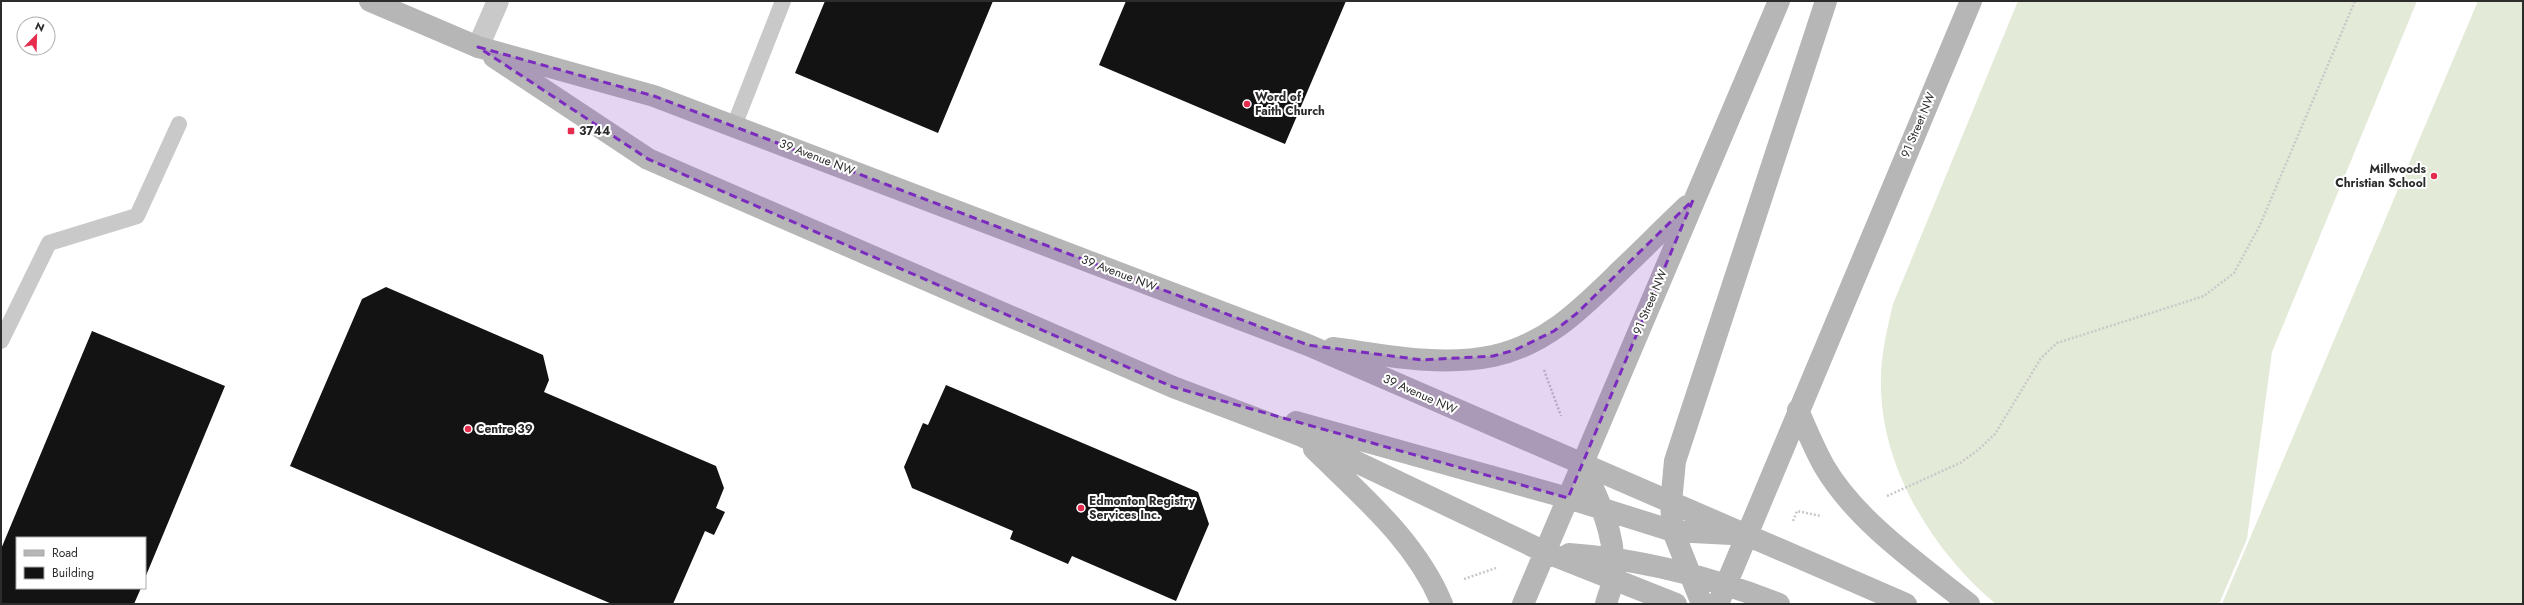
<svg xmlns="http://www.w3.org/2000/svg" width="2524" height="605" font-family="Jost,sans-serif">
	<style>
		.grass { fill: #e4ead8 }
		.building { fill: #131313 }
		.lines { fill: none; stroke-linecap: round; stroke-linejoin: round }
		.path { stroke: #c9c9c9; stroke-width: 2.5; stroke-dasharray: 2 2; stroke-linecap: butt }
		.lane { stroke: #c9c9c9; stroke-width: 16 }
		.street { stroke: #c9c9c9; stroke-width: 22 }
		.secondary { stroke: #b6b6b6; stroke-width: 22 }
		.marked { fill: #7b2cbf; fill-opacity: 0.2; stroke: #7b2cbf; stroke-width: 3; stroke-dasharray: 8 5; stroke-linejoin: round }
		.poi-dot { fill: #e52c4e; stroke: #fff; stroke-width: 1.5 }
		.labels { text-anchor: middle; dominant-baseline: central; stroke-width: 4; stroke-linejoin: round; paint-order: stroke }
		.poi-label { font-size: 12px; font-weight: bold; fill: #2c2c2c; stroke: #fff; text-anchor: start }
		.street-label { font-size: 12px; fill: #2c2c2c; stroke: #fff }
	</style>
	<rect width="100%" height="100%" fill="#fff"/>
	<path class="grass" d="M 2018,1 L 2417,1 L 2272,352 L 2247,539 L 2219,604 L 1996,604 C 1934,553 1881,468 1881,385 C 1880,358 1887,330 1893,304 Z
		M 2478,1 L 2523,1 L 2523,604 L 2222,604 Z"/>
	<path class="building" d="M 825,1 L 993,1 L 938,133 L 795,73 Z
		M 1126,1 L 1346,1 L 1285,144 L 1099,65 Z
		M 386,287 L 543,355 L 549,380 L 544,392 L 716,466 L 724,488 L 716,508 L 725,512 L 714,535 L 705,531 L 673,604 L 612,604 L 290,466 L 362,299 Z
		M 92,331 L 225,386 L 145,578 L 145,538 L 17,538 L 17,588 L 141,588 L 134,604 L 1,604 L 1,549 Z
		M 946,385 L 1198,492 L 1209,524 L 1176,601 L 1072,556 L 1068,564 L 1010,539 L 1013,531 L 912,488 L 904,467 L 923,423 L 928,425 Z"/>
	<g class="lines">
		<path class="path" d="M 1544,370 L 1561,416
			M 1887,496 L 1960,463 L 1978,450 L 1995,434 L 2041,358 L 2057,343 L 2204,296 L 2234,273 L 2260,225 L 2355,1
			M 1793,521 L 1797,511 L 1821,516
			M 1464,579 L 1496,568"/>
		<path class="lane" d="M 734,126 L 783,1
			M 1,341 L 49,243 L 137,216 L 179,124"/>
		<path class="street" d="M 478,47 L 498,1"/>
		<path class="secondary" d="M 370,1 L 478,47 L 654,96 L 1308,345 L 1906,604
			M 494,57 L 648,159 L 1173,387 L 1302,436 L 1545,552 L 1676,604
			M 1333,348 C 1385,355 1440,367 1493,356 C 1546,345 1582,308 1619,272 C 1642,250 1664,228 1687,206
			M 1798,410 C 1806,429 1814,448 1824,466 C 1856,521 1920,565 1969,604
			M 1296,422 L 1568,498 L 1673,531 L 1732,534
			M 1314,449 C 1362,496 1416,541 1442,604
			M 1582,465 C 1599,500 1617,536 1613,577 C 1613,586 1608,595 1606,604
			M 1569,554 C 1642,559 1711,577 1779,604
			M 1523,604 L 1779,1
			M 1702,604 L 1673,531 L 1671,503 L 1675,461 L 1826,1
			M 1718,604 L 1971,1"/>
	</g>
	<path class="marked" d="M 478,47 L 654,96 L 1308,345 L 1422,360 L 1493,356 L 1515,350 L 1554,331 L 1576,314 L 1693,200 L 1568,498 L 1173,387 L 648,159 Z"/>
	<g class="poi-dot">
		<circle cx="1247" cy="104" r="4"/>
		<rect x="567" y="127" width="8" height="8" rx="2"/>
		<circle cx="2434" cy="176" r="4"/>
		<circle cx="468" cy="429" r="4"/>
		<circle cx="1081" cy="508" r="4"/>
	</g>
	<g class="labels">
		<g class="poi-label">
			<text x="1255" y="97">Word of<tspan x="1255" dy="14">Faith Church</tspan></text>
			<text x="579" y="131">3744</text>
			<text x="2426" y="169" text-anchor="end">Millwoods<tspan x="2426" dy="14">Christian School</tspan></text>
			<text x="476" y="429">Centre 39</text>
			<text x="1089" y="501">Edmonton Registry<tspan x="1089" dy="14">Services Inc.</tspan></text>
		</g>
		<g class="street-label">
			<text transform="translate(1918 125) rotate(-67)">91 Street NW</text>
			<text transform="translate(817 157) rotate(21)">39 Avenue NW</text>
			<text transform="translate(1119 273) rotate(21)">39 Avenue NW</text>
			<text transform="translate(1650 302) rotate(-67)">91 Street NW</text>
			<text transform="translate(1420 394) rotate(24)">39 Avenue NW</text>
		</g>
	</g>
	<rect width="2524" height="605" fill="none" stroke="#2c2c2c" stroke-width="4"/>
	<rect x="16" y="537" width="130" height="52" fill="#ffffff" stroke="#ababab"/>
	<rect x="24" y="550" width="20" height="6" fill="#b6b6b6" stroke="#ababab"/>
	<text x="52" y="557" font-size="12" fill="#2c2c2c">Road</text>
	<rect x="24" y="567" width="20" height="12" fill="#131313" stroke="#ababab"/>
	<text x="52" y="577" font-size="12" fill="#2c2c2c">Building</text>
	<g transform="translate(36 36) rotate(23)"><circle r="19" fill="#ffffff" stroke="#ababab"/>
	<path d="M0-3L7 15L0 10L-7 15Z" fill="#e52c4e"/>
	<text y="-6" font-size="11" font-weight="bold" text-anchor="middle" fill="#2c2c2c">N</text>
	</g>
</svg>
